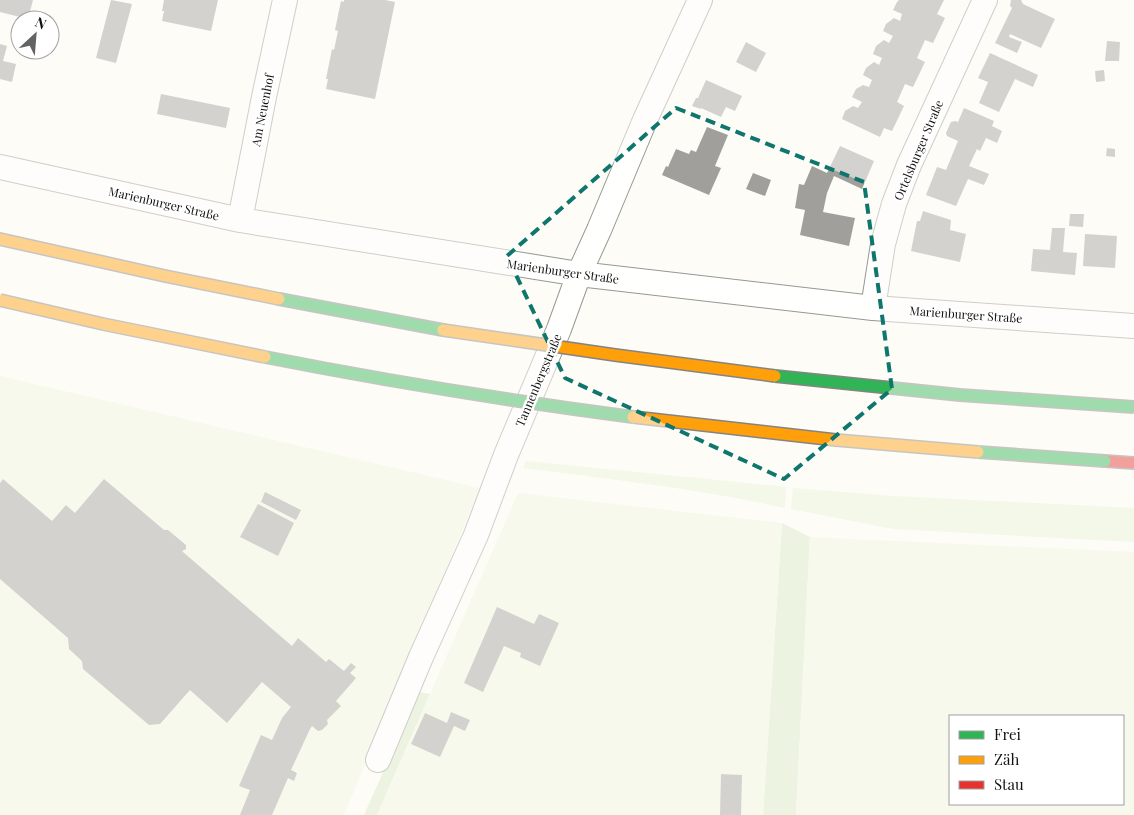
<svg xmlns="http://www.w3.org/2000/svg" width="1134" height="815" font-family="'Playfair Display',serif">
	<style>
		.green { fill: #e7f3d7 }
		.forest { fill: #d8eac5 }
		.pitch { fill: #f0f6e1; fill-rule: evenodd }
		.building { fill: #a19f9c }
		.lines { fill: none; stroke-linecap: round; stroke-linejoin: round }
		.street-casing { stroke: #979795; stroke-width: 26 }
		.fast-casing { stroke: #858482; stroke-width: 14 }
		.slow-casing { stroke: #858482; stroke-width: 14 }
		.jam-casing { stroke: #858482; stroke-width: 14 }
		.street { stroke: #fffffe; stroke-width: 24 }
		.fast { stroke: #30b455; stroke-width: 11 }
		.slow { stroke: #ff9f0a; stroke-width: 11 }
		.jam { stroke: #e5322d; stroke-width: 11 }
		.fast-bridge-casing { stroke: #858482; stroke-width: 14; stroke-linecap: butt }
		.slow-bridge-casing { stroke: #858482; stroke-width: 14; stroke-linecap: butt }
		.fast-bridge { stroke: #30b455; stroke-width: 11 }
		.slow-bridge { stroke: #ff9f0a; stroke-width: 11 }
		.marked { fill: none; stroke: #0f766e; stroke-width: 4; stroke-dasharray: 10 6; stroke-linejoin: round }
		.labels { text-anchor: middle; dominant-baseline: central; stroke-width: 5; stroke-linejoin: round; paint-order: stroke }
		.street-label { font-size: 12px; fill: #111; stroke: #fff }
	</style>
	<rect width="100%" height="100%" fill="#fdfcf7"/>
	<path class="green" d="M 526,461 L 786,487 L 785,508 C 699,489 610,479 523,468 Z
		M 793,488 L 893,496 L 1134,508 L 1134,542 L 893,529 L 791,509 Z"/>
	<path class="forest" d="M 782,523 L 810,537 L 796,815 L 763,815 Z
		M 419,692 L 430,694 L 377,815 L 364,815 Z"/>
	<path class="pitch" d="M 0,376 L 480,488 L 344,815 L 0,815 Z
		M 518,493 L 782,523 L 763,815 L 377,815 Z
		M 810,537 L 1134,552 L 1134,815 L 796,815 ZM 1123,716 L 1123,804 L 950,804 L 950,716 Z"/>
	<path class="building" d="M 0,0 L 33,0 L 28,19 L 0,12 Z
		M 111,0 L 132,4 L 116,63 L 96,58 Z
		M 164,0 L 218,0 L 211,31 L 162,21 L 164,11 L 162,11 Z
		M 344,0 L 385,0 L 395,2 L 375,99 L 326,89 L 328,79 L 326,79 L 332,49 L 334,50 L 338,31 L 335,30 L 341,1 L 344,2 Z
		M 899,0 L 944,0 L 937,14 L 945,18 L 933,43 L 925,40 L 917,58 L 925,62 L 913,87 L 905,84 L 897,102 L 904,106 L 892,131 L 884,128 L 880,137 L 842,119 L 845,111 L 853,106 L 858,108 L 862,102 L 852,97 L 856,89 L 863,85 L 869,87 L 872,80 L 863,75 L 866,68 L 874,62 L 879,65 L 882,58 L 873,54 L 876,46 L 884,40 L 889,43 L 893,36 L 883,31 L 886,24 L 894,18 L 900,21 L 902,14 L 893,10 L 897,2 Z
		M 1011,0 L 1021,0 L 1023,4 L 1055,19 L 1041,48 L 1010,34 L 1009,37 L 1022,42 L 1017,53 L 995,43 L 1012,8 L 1010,6 Z
		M 1107,41 L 1120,42 L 1119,61 L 1105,61 Z
		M 746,42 L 766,53 L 756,72 L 736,62 Z
		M 0,44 L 7,46 L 3,61 L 16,64 L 12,82 L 0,79 Z
		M 990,53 L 1038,75 L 1033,87 L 1015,79 L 999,112 L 979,103 L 988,82 L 978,78 Z
		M 1104,70 L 1105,81 L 1096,82 L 1095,71 Z
		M 706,80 L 742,96 L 735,111 L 726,107 L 721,117 L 701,108 L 701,109 L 692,106 L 696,98 L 698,98 Z
		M 161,94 L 230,108 L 226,128 L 157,114 Z
		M 964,108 L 994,121 L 992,126 L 1002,131 L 997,143 L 986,138 L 980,151 L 977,149 L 969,166 L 989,174 L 984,185 L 968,179 L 956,206 L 926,195 L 937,167 L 946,170 L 958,141 L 947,136 L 946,133 L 951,122 L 955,121 L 958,122 Z
		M 707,127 L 728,135 L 715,166 L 721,168 L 709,195 L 662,175 L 666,166 L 668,167 L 676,149 L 689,154 L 691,150 L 696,152 Z
		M 840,146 L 874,161 L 862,189 L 834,176 L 827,193 L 823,212 L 855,218 L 849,246 L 800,235 L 805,210 L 795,208 L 799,184 L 804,185 L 812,166 L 827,173 Z
		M 1107,148 L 1115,149 L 1115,157 L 1106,156 Z
		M 753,173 L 771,180 L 765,196 L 746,189 Z
		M 923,211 L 951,220 L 950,230 L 966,234 L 960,262 L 911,251 L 917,221 L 920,221 Z
		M 1070,214 L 1084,214 L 1083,227 L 1069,226 Z
		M 1052,228 L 1065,228 L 1063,252 L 1077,253 L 1075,275 L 1031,271 L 1033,249 L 1050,250 Z
		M 1085,234 L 1117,236 L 1115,268 L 1083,266 Z
		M 3,479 L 52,521 L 66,505 L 75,513 L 104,479 L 164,530 L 168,530 L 186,545 L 186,549 L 182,551 L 183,552 L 292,646 L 298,638 L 326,662 L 329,659 L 344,671 L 351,663 L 356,667 L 350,673 L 356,678 L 336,701 L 341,706 L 327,720 L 328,724 L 322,730 L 318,731 L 312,726 L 310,729 L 291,770 L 297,773 L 294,781 L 288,778 L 272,815 L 240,815 L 250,790 L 239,786 L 261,735 L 272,740 L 282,718 L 291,707 L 262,682 L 227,723 L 190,690 L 160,724 L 149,725 L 83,669 L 82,661 L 69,649 L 68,638 L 0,579 L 0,483 Z
		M 265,492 L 301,510 L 296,520 L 261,502 Z
		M 258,504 L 294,523 L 278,556 L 240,537 Z
		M 497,607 L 534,624 L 539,614 L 559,623 L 540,666 L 520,657 L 521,653 L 504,646 L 483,692 L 464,683 Z
		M 451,712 L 470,720 L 465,731 L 454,726 L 440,757 L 411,744 L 425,713 L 447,723 Z
		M 721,774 L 742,775 L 741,815 L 720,815 Z"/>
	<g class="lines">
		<g class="street-casing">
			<path id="street" d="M 0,167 L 240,220 L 579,274 L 873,308 L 1134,326
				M 240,220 L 264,97 L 285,0
				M 873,308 L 883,244 L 894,204 L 909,165 L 985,0
				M 378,760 L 421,657 L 476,535 L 506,455 L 559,329 L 579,274 L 599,230 L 645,120 L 700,0"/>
		</g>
		<g class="fast-casing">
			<path id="fast" d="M 279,299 L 443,330"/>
		</g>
		<g class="slow-casing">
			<path id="slow" d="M 0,239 L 165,276 L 279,299"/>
		</g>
		<g class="jam-casing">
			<path id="jam" d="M 1105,461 L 1134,463"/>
		</g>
		<use href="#street" class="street"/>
		<use href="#fast" class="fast"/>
		<use href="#slow" class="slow"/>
		<use href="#jam" class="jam"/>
		<g class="fast-bridge-casing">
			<path id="fast-bridge" d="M 265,357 C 387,381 510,401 633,417
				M 775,376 L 960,395 L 1134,407
				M 978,452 L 1105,461"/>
		</g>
		<g class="slow-bridge-casing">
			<path id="slow-bridge" d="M 0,300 L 103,324 L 265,357
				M 443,330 L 615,355 L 775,376
				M 633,417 L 836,440 L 978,452"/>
		</g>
		<use href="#fast-bridge" class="fast-bridge"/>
		<use href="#slow-bridge" class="slow-bridge"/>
	</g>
	<path d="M0 0H1134V815H0ZM 676,108 L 864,182 L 892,389 L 784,479 L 565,378 L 507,256 Z" fill="#fdfcf7" fill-opacity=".55" fill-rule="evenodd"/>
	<path class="marked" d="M 676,108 L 864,182 L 892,389 L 784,479 L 565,378 L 507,256 Z"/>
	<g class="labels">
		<g class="street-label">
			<text transform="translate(262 110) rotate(-79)">Am Neuenhof</text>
			<text transform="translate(918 150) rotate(-67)">Ortelsburger Straße</text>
			<text transform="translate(164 203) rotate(13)">Marienburger Straße</text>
			<text transform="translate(563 271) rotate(8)">Marienburger Straße</text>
			<text transform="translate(966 314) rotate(4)">Marienburger Straße</text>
			<text transform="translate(538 380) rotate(-67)">Tannenbergstraße</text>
		</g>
	</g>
	<rect x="949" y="715" width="175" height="90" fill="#ffffff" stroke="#a0a0a0"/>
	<rect x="959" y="731" width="25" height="8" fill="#30b455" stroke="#a0a0a0"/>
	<text x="994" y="740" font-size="15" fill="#111111">Frei</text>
	<rect x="959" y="756" width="25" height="8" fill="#ff9f0a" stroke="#a0a0a0"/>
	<text x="994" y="765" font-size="15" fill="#111111">Zäh</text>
	<rect x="959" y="781" width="25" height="8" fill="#e5322d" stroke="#a0a0a0"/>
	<text x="994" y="790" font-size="15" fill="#111111">Stau</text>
	<g transform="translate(35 35) rotate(26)"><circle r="24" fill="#ffffff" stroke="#a0a0a0"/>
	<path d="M0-4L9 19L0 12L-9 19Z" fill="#646362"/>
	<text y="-8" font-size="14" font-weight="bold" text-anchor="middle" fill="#111111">N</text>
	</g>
</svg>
